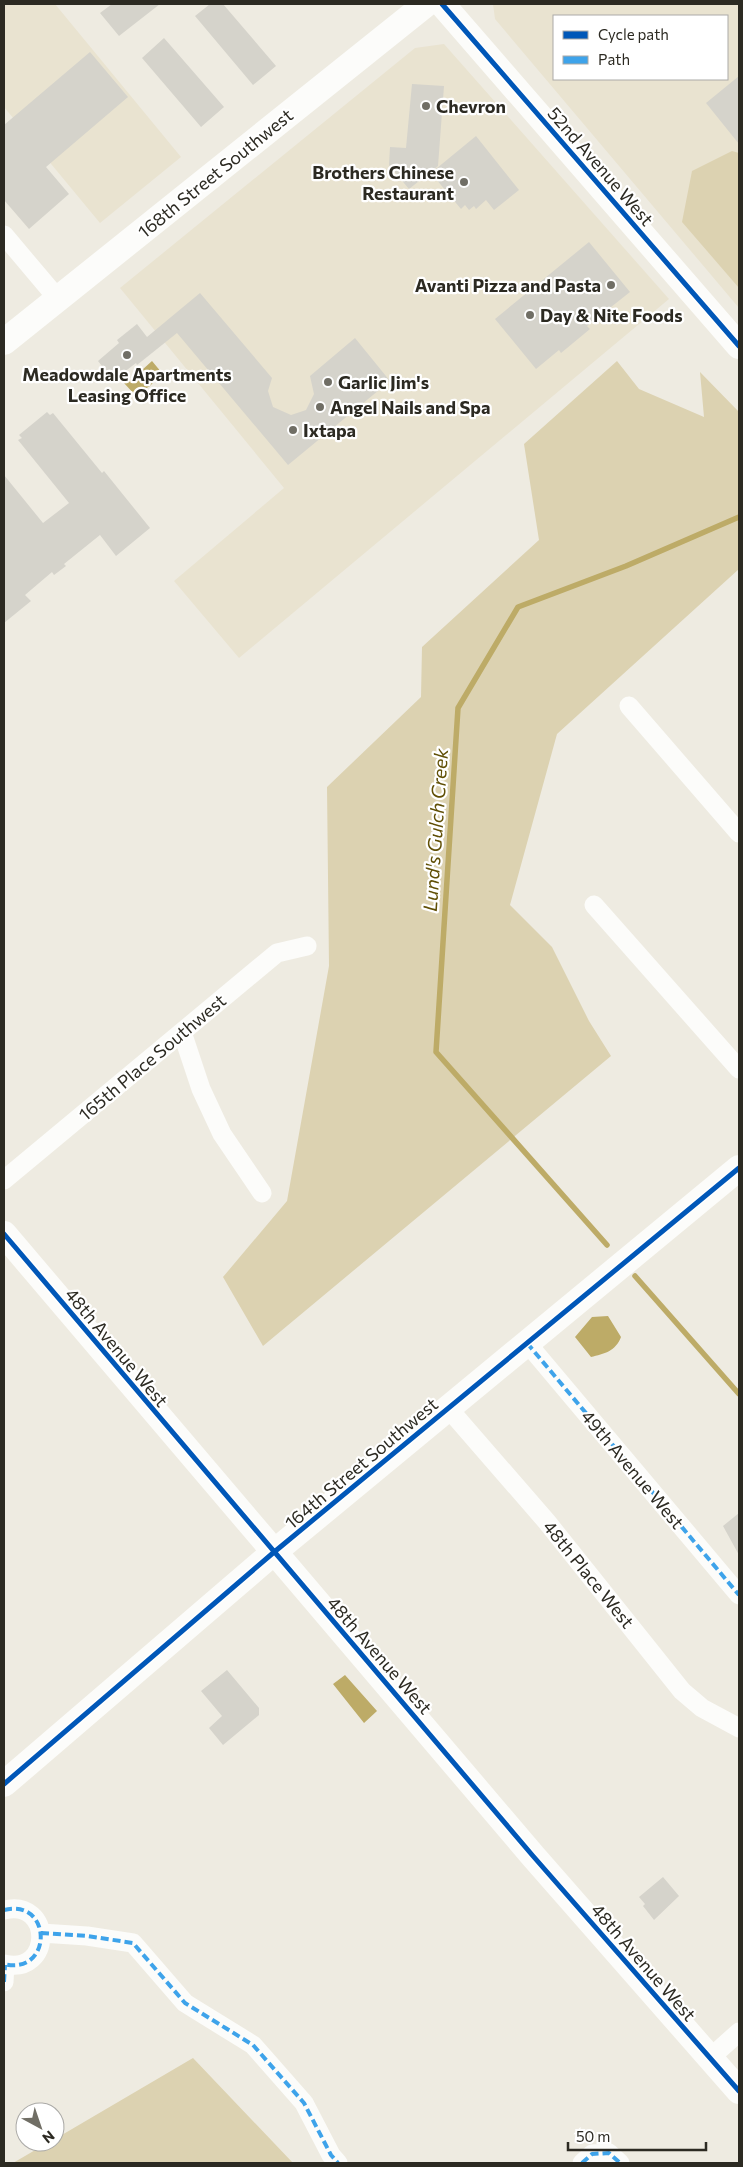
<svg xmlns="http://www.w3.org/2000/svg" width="743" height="2167" font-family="Commissioner,sans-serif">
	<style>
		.built { fill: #e9e3d0; fill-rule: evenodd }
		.green { fill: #dcd2b1 }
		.water { fill: #bdab67 }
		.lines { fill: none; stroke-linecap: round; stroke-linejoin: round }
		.stream { stroke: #bdab67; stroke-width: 5.5 }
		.building { fill: #d5d3cb }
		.street { stroke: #fcfcfa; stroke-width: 19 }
		.secondary { stroke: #fcfcfa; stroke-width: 26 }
		.quiet { stroke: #3ea3ea; stroke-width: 4; stroke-dasharray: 8 4; stroke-linecap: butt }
		.cycleway-casing { stroke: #fff; stroke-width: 8 }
		.cycleway { stroke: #0057b8; stroke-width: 5 }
		.poi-dot { fill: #706e65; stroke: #fff; stroke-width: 2 }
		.labels { text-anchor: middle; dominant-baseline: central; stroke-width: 4.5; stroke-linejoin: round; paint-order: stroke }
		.poi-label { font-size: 18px; font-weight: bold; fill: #2c2a22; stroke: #fff; text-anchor: start }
		.street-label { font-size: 18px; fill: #2c2a22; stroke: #fff }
		.water-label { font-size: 19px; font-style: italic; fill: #604f05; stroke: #fff }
	</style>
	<rect width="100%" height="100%" fill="#eeebe1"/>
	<path class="built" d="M 4,4 L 55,4 L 181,157 L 100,223 L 4,107 Z
		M 493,4 L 739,4 L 739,308 L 495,19 ZM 554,16 L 727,16 L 727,79 L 554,79 Z
		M 444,44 L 669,299 L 239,658 L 174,581 L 284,488 L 120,288 L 415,48 Z"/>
	<path class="green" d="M 732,151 L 739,153 L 739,288 L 682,222 L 692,171 Z
		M 617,361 L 639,389 L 704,417 L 700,372 L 739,412 L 739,569 L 557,734 L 510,905 L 552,947 L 589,1021 L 611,1056 L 263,1346 L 223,1277 L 287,1201 L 329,966 L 327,787 L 421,697 L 422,647 L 539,540 L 524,444 Z
		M 193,2058 L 293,2163 L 13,2163 L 49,2142 L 55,2142 L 55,2139 Z"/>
	<path class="water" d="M 152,361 L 162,373 L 150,386 L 135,395 L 124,383 L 129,379 L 131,380 Z
		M 608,1316 L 621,1337 C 616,1351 604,1354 591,1357 L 575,1337 L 592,1317 Z
		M 345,1675 L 377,1711 L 364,1723 L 333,1684 Z"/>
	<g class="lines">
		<path class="stream" d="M 607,1245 L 436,1052 L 458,708 L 518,607 L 626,566 L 739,517
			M 635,1276 L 739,1394"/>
	</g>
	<path class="building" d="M 112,4 L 160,4 L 119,36 L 100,13 Z
		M 210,4 L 223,4 L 276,66 L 253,85 L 195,16 Z
		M 164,38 L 224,107 L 201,127 L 142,58 Z
		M 90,52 L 128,97 L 46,167 L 69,194 L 29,229 L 4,200 L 4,125 Z
		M 739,76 L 739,144 L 706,103 Z
		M 412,84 L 444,86 L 438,166 L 409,189 L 389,165 L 390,147 L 406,148 Z
		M 476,136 L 519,190 L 494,210 L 486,200 L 476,209 L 474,206 L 469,210 L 465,205 L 461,209 L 431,173 Z
		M 589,242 L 630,292 L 587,326 L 590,329 L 561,353 L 559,350 L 536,369 L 495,319 Z
		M 200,293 L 272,378 L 268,391 L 273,407 L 291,415 L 306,410 L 314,394 L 310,376 L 355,338 L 390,381 L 288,465 L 177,333 L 137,365 L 136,363 L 119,376 L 114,370 L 109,375 L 98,361 L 119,343 L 117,340 L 137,324 L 147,337 Z
		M 47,412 L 50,415 L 53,413 L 102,473 L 104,471 L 150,528 L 116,556 L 100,535 L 64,564 L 66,566 L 54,575 L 52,572 L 25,595 L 31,601 L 4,623 L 4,475 L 43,523 L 69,503 L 18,440 L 22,438 L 19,435 Z
		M 739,1513 L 739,1555 L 723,1526 Z
		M 227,1670 L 259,1708 L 259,1715 L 223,1745 L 209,1728 L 222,1716 L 201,1691 Z
		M 663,1877 L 679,1896 L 654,1920 L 643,1906 L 645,1904 L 639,1897 Z"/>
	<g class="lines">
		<path class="street" d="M 4,235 L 58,299
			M 629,706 L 739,833
			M 594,905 L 739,1069
			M 182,1032 L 201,1089 L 222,1134 L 262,1193
			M 4,1180 L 277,953 L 307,946
			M 527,1343 L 739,1595
			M 448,1408 L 547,1522 L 682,1691 L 702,1708 L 739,1728
			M 4,1910 C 53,1898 53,1976 4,1964
			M 41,1933 L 87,1936 L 133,1943 L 185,2003 L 253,2045 L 304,2103 L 331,2155 L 338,2163
			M 4,1982 L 5,1965
			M 710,2058 L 739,2032
			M 582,2163 L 592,2154 L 609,2153 L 620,2163"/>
		<path class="secondary" d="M 442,4 L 739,346
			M 4,342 L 426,4
			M 4,1234 L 533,1856 L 739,2091
			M 4,1784 L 273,1553 L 739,1168"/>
		<path class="quiet" d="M 527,1343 L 739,1595
			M 4,1910 C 53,1898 53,1976 4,1964
			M 41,1933 L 87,1936 L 133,1943 L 185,2003 L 253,2045 L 304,2103 L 331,2155 L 338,2163
			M 4,1982 L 5,1965
			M 582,2163 L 592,2154 L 609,2153 L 620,2163"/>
		<g class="cycleway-casing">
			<path id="cycleway" d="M 442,4 L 739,346
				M 4,1234 L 533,1856 L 739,2091
				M 4,1784 L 273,1553 L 739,1168"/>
		</g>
		<use href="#cycleway" class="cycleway"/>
	</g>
	<g class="poi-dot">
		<circle cx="426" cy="106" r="5"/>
		<circle cx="464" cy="182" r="5"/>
		<circle cx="611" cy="285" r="5"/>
		<circle cx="530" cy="315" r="5"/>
		<circle cx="127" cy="355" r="5"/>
		<circle cx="328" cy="382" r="5"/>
		<circle cx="320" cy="407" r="5"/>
		<circle cx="293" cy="430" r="5"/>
	</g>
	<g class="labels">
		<g class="poi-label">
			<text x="436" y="106">Chevron</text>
			<text x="454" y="172" text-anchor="end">Brothers Chinese<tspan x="454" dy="21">Restaurant</tspan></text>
			<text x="601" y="285" text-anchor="end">Avanti Pizza and Pasta</text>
			<text x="540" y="315">Day &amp; Nite Foods</text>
			<text x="127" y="374" text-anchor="middle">Meadowdale Apartments<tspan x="127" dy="21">Leasing Office</tspan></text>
			<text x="338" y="382">Garlic Jim's</text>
			<text x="330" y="407">Angel Nails and Spa</text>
			<text x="303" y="430">Ixtapa</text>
		</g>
		<g class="street-label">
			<text transform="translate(601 166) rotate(49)">52nd Avenue West</text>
			<text transform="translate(215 173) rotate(-39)">168th Street Southwest</text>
			<text transform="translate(152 1057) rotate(-40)">165th Place Southwest</text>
			<text transform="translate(117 1347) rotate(50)">48th Avenue West</text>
			<text transform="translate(361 1463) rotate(-40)">164th Street Southwest</text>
			<text transform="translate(633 1469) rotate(50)">49th Avenue West</text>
			<text transform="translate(589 1574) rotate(51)">48th Place West</text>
			<text transform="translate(380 1655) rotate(49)">48th Avenue West</text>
			<text transform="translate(644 1962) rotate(49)">48th Avenue West</text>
		</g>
		<g class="water-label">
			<text transform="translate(435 830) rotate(-86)">Lund's Gulch Creek</text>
		</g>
	</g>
	<rect width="743" height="2167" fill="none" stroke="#2c2a22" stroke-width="10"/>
	<rect x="553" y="15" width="175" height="65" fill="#ffffff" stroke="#abaaa7"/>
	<rect x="563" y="31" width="25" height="8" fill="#0057b8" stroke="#abaaa7"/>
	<text x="598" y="40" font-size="15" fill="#2c2a22">Cycle path</text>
	<rect x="563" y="56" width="25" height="8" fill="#3ea3ea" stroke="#abaaa7"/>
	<text x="598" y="65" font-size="15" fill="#2c2a22">Path</text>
	<g transform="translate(40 2127) rotate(140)"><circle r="24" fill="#ffffff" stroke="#abaaa7"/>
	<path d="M0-4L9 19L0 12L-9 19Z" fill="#706e65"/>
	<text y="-8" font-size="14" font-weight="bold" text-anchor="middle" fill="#2c2a22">N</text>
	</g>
	<path d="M568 2142v8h138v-8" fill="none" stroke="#2c2a22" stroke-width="2.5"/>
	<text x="576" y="2142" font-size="15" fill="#2c2a22" stroke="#ffffff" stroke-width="4" paint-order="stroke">50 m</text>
</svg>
